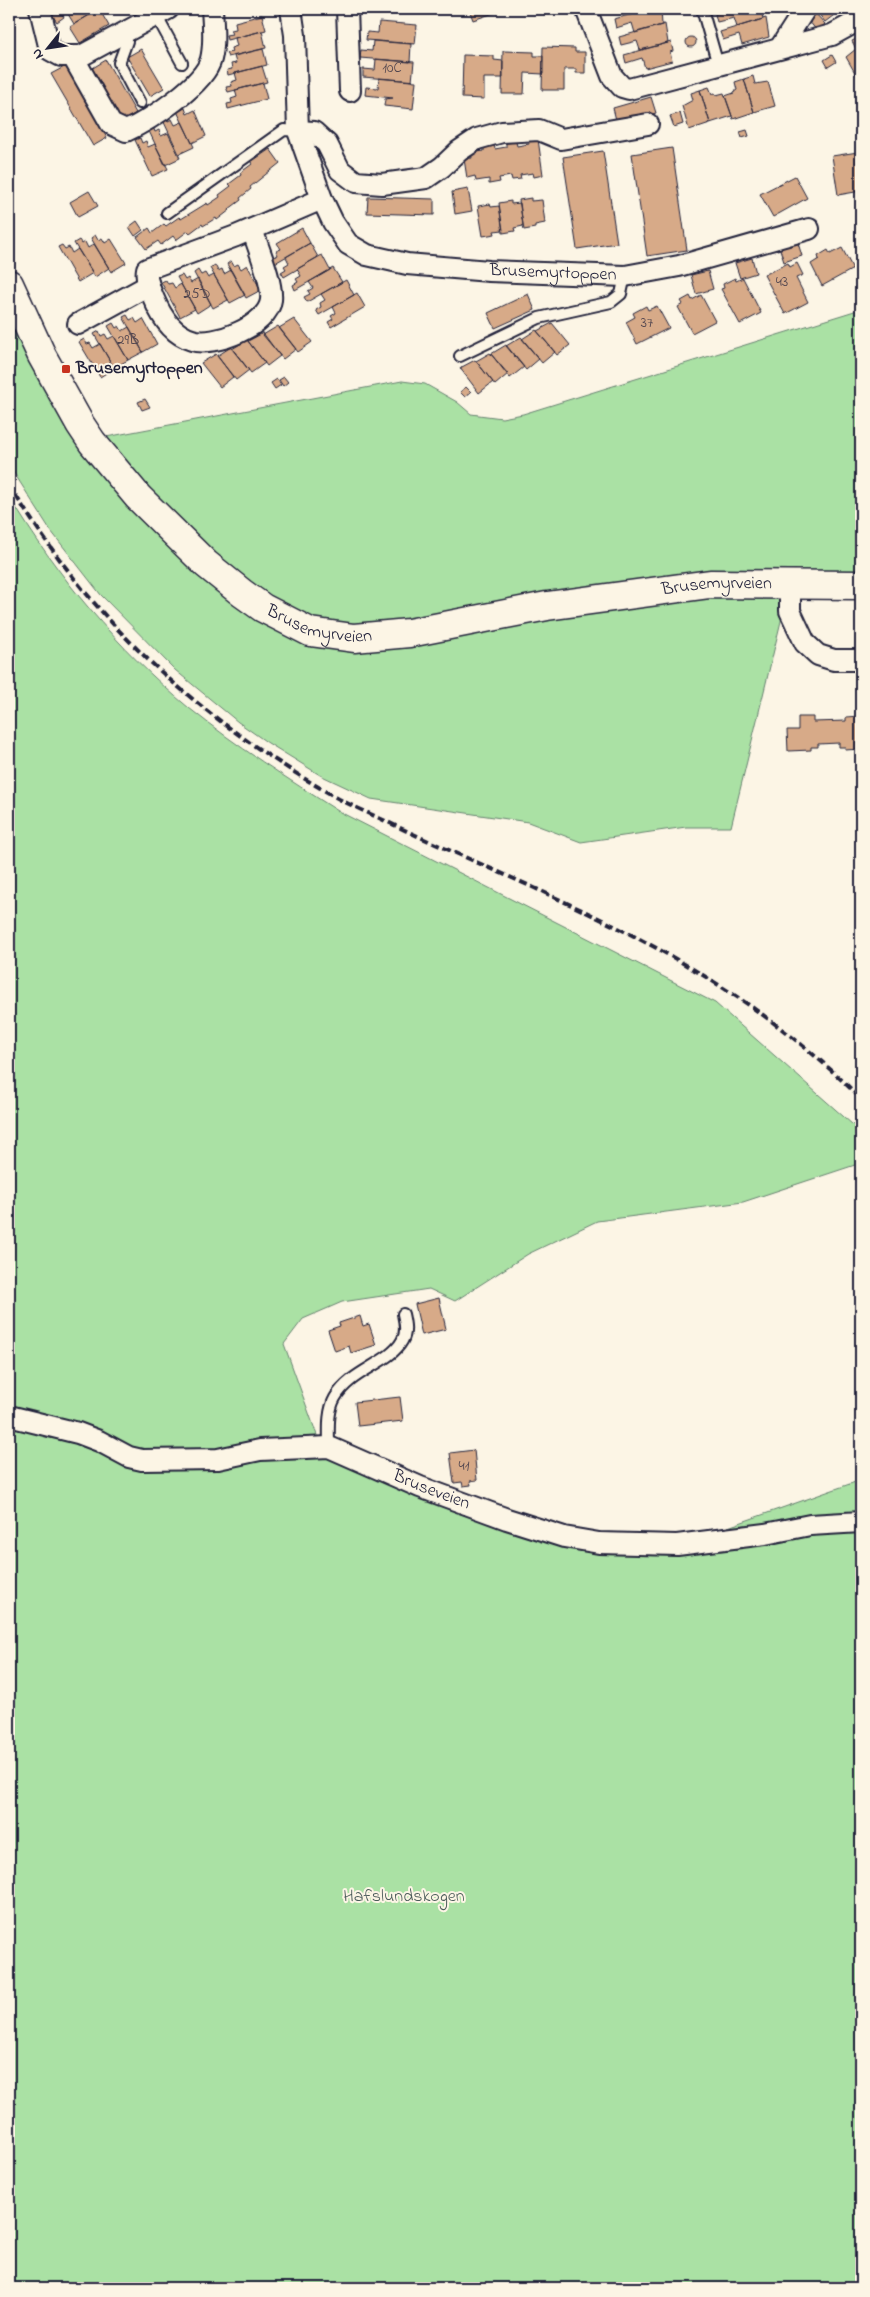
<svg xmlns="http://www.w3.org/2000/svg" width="870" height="2297" font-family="'Indie Flower',sans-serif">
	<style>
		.green { fill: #aae1a4; stroke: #668270 }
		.building { fill: #d7aa88; stroke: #22223b }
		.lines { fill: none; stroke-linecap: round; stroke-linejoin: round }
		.lane-casing { stroke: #22223b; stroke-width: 14 }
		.street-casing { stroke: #22223b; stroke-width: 24 }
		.secondary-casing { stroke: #22223b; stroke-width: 31 }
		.lane { stroke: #fcf5e5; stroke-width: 10 }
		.street { stroke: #fcf5e5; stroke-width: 20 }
		.secondary { stroke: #fcf5e5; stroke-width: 28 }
		.rail { stroke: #22223b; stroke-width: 4; stroke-dasharray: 8 4; stroke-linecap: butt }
		.poi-dot { fill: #c8321e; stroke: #fcf5e5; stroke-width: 2 }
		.labels { text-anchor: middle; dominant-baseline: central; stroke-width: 4; stroke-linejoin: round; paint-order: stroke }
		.number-label { font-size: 15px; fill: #4f444e }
		.street-label { font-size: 18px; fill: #22223b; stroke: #fcf5e5 }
		.poi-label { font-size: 18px; font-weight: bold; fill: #22223b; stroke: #fcf5e5; text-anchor: start }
		.park-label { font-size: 18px; fill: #4b5b5a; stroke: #fcf5e5 }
	</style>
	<rect width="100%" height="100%" fill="#fcf5e5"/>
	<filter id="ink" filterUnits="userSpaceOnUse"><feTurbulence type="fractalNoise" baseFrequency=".02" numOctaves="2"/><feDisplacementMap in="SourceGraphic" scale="10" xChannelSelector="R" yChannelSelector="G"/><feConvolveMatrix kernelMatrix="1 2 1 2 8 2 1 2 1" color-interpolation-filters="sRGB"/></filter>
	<g filter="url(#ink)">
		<path class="green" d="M 861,309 L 861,572 L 832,571 L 790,584 L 731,827 L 686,827 L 581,842 L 528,822 L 371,799 L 320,775 L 268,743 L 238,722 L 175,670 L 101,595 L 51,531 L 9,465 L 9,322 L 21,314 L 92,442 L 106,437 L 402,381 L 425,384 L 457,402 L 471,414 L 502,418 L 523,414 Z
			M 9,496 C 57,576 117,648 189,708 C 236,746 288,779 338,811 L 715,1003 L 861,1132 L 861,1163 L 743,1202 L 597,1221 L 528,1254 L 455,1301 L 429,1289 L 342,1302 L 303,1319 L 284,1344 L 318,1438 L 564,1537 L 677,1545 L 861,1480 L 861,2288 L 9,2288 Z"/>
		<path class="building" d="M 65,9 L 100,9 L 74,24 Z
			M 99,9 L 109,26 L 80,43 L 70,27 Z
			M 469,9 L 502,9 L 503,10 L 473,20 Z
			M 628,9 L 652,9 L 630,15 Z
			M 652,9 L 661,9 L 662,25 L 635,33 L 632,23 L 616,28 L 614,19 Z
			M 764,9 L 761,10 L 763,19 L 737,27 L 734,18 L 717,22 L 715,14 L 734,9 Z
			M 815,9 L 842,9 L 825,22 Z
			M 59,10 L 64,17 L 57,22 L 52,15 Z
			M 816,14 L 825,24 L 817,31 L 809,21 Z
			M 262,15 L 266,30 L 227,40 L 226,35 L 232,34 L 230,30 L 236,29 L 235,22 Z
			M 766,18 L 769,37 L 742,45 L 739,35 L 723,40 L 720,32 Z
			M 379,22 L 417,25 L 415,44 L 366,40 L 367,32 L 378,33 Z
			M 665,24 L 668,43 L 640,50 L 637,41 L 621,45 L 619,37 Z
			M 262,31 L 266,48 L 228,57 L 226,53 L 232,52 L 231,48 L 237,46 L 235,38 Z
			M 861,37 L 861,76 L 858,78 L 846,57 L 856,49 L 852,41 Z
			M686 42a5 5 0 1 1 10 0a5 5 0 1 1-10 0Z
			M 373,41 L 411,44 L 410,62 L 360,58 L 361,50 L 372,51 Z
			M 671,42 L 673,51 L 670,52 L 672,61 L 645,68 L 642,58 L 626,63 L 624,55 Z
			M 543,47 L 575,48 L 575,52 L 585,52 L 585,73 L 576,73 L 576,69 L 564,69 L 564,90 L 542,90 Z
			M 141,49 L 164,88 L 150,96 L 127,57 Z
			M 263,49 L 267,65 L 228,75 L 227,70 L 232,69 L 231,64 L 236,63 L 234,56 Z
			M 503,51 L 534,52 L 534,56 L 543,56 L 543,74 L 525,73 L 524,94 L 502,94 Z
			M 463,55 L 494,56 L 494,60 L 503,61 L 503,78 L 484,78 L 484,99 L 462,98 Z
			M 832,55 L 836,62 L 828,67 L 824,60 Z
			M 376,59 L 414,62 L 412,81 L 363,77 L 363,69 L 375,70 Z
			M 106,60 L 136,113 L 122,121 L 91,69 Z
			M 66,66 L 107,138 L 93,146 L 51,74 Z
			M 262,66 L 267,82 L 228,92 L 226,87 L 232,86 L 231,82 L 237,80 L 235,73 Z
			M 753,76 L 755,84 L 768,82 L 775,106 L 754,112 L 744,79 Z
			M 379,78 L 416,81 L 413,109 L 384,106 L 385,99 L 393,98 L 365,95 L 366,87 L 378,88 Z
			M 744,79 L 754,112 L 733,119 L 725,96 L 734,93 L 734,92 L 737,90 L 735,82 Z
			M 263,83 L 267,99 L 228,109 L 227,104 L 232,103 L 231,99 L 237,97 L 235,90 Z
			M 709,87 L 712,94 L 715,93 L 716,95 L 724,93 L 732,116 L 710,123 L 700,90 Z
			M 700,90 L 710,123 L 689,130 L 682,106 L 693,100 L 691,93 Z
			M 651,97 L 656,113 L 617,124 L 613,108 Z
			M 179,105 L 181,110 L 185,108 L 187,114 L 195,110 L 206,136 L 192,143 L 175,107 Z
			M 680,113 L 683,124 L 674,127 L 670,116 Z
			M 166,116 L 168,121 L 172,119 L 175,125 L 182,122 L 194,147 L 179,154 L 162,118 Z
			M 153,127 L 155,132 L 159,130 L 161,136 L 168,133 L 180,158 L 165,165 L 148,129 Z
			M 747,130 L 749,136 L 742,138 L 740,132 Z
			M 140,138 L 142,143 L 146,141 L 148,147 L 155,144 L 168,169 L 152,176 L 135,140 Z
			M 538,139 L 543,175 L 534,177 L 533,173 L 520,175 L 521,179 L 512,180 L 511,176 L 499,178 L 500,182 L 489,184 L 489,179 L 476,181 L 475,176 L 467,178 L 464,159 L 472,158 L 471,153 L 484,151 L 484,147 L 494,145 L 495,149 L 506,147 L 506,143 L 516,142 L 517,146 L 529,144 L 528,140 Z
			M 672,148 L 687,250 L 647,256 L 632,154 Z
			M 270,149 L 280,163 L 250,187 L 251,189 L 240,198 L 241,200 L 229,209 L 230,210 L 217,220 L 216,218 L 203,226 L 202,224 L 190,233 L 188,231 L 176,240 L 173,236 L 161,245 L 158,241 L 146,249 L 137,237 L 149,228 L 152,233 L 164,224 L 166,226 L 179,217 L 181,219 L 207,203 L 208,205 L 220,197 L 219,195 L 231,186 L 229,184 L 241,175 L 240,173 L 252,164 L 251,162 Z
			M 603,151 L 617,243 L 577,249 L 563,157 Z
			M 858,152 L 861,191 L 838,195 L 832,156 Z
			M 795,176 L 807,198 L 773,217 L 760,194 Z
			M 468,189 L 472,211 L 455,214 L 452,192 Z
			M 89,191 L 98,206 L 78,217 L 70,202 Z
			M 368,197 L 434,199 L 434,215 L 367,213 Z
			M 531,198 L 531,201 L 542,200 L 545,223 L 535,225 L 535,228 L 524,230 L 519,200 Z
			M 511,201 L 511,204 L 520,203 L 523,226 L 514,228 L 515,231 L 503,233 L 499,203 Z
			M 490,204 L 491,207 L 499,206 L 503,230 L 494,231 L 495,234 L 483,236 L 478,206 Z
			M 137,221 L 143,230 L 135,236 L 129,227 Z
			M 302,228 L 310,243 L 275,263 L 272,258 L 278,255 L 276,251 L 281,249 L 277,243 Z
			M 95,235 L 98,240 L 102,238 L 105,243 L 111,239 L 126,263 L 111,272 L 91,238 Z
			M 79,240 L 82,244 L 85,242 L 88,248 L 94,244 L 109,268 L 95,277 L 74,243 Z
			M 797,240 L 802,256 L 784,262 L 779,246 Z
			M 310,243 L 318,257 L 284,277 L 281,272 L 286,269 L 284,266 L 289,263 L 286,257 Z
			M 62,245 L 65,249 L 69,247 L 72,253 L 78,249 L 93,273 L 78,282 L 58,247 Z
			M 842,248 L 853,269 L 822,286 L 811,264 L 819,259 L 818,256 L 828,250 L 830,254 Z
			M 322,255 L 330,270 L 295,290 L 293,285 L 298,282 L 296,279 L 301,276 L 297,269 Z
			M 752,258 L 756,273 L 740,278 L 735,263 Z
			M 231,261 L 234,266 L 238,264 L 241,269 L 247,265 L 261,290 L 246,298 L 227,264 Z
			M 788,263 L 790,267 L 797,263 L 803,275 L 796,278 L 808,302 L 785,314 L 764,275 Z
			M 215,265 L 218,271 L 222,269 L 224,274 L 231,270 L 245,295 L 230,303 L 210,268 Z
			M 333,268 L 342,282 L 307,302 L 304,297 L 310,294 L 308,291 L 313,288 L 309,282 Z
			M 198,270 L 201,275 L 205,273 L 208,278 L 214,275 L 228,300 L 213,308 L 194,273 Z
			M 708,271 L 713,289 L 696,294 L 691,275 Z
			M 182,275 L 185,280 L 188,278 L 191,283 L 198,279 L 211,304 L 197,313 L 177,277 Z
			M 735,278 L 736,281 L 743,278 L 761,313 L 740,324 L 721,289 L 724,288 L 723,284 Z
			M 166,280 L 168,284 L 172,283 L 175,288 L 181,284 L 195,309 L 180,317 L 161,282 Z
			M 346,280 L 354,295 L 319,315 L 316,310 L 321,307 L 320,303 L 325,300 L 321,294 Z
			M 357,293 L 365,307 L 331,327 L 328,322 L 333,319 L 331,316 L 336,313 L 333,307 Z
			M 528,294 L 535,310 L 495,328 L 488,313 Z
			M 701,295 L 715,321 L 692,333 L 678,307 L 683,304 L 681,301 L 690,296 L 692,300 Z
			M 646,306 L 648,310 L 657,306 L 669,328 L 637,344 L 626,322 L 635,317 L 633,313 Z
			M 127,315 L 130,320 L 134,318 L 137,323 L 143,319 L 157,344 L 143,352 L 123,317 Z
			M 294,319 L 312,342 L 298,352 L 279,328 Z
			M 113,323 L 116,328 L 119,326 L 122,331 L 129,327 L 143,352 L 128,360 L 108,326 Z
			M 552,323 L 570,345 L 557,355 L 537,331 Z
			M 278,326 L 296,349 L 283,359 L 263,335 Z
			M 536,330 L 555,352 L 542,363 L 522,339 Z
			M 99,331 L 101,336 L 105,334 L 108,339 L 114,336 L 128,360 L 114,368 L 94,334 Z
			M 263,333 L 280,356 L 267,366 L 248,341 Z
			M 521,337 L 539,359 L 526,370 L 506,346 Z
			M 84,339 L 87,344 L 90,343 L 93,348 L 100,344 L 114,368 L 100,377 L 79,342 Z
			M 247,340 L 265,363 L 251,373 L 232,349 Z
			M 506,345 L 524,367 L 510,378 L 491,354 Z
			M 231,347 L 249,370 L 236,380 L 217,356 Z
			M 490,353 L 508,374 L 495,385 L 476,361 Z
			M 216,354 L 233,377 L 220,387 L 201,363 Z
			M 475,360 L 493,382 L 479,393 L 460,368 Z
			M 284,377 L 288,382 L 283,386 L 279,380 Z
			M 277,379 L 281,385 L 275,389 L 271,383 Z
			M 466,387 L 471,392 L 465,397 L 460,392 Z
			M 145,399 L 150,407 L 142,410 L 138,402 Z
			M 860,716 L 861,749 L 845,750 L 845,747 L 839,747 L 839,743 L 818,744 L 818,747 L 811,747 L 811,750 L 788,751 L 787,730 L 798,730 L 798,717 L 813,717 L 813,722 L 846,721 L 846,717 Z
			M 439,1298 L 446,1329 L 422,1335 L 415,1304 Z
			M 360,1316 L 363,1326 L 369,1324 L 376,1345 L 351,1353 L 349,1346 L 335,1351 L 328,1330 L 340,1326 L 339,1323 Z
			M 400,1397 L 403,1421 L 358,1426 L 355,1402 Z
			M 474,1450 L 477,1480 L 470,1481 L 471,1485 L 463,1486 L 462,1482 L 454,1483 L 450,1453 Z"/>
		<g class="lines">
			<g class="lane-casing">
				<path id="lane" d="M 702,9 L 718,65
					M 156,15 L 182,63
					M 123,34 L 127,41 L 119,63 L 140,103
					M 167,213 L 284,130 L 298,131
					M 460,356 L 539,318 L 611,302 L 621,294 L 625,276
					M 329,1447 C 329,1431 327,1412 335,1398 C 351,1370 389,1364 402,1341 C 407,1333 405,1323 403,1314"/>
			</g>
			<g class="street-casing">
				<g id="street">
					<path d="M 40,9 L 50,50 L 61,56 L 81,56 L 168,9"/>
					<path id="s1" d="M 291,9 L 295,35 L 298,131 L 322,199 L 333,222 L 348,244 L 367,255 L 407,264 L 489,271 L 625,276 L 679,266 L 809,229"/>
					<path d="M 347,9 L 350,91"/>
					<path d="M 586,9 L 612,76 L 622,87 L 629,89 L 832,35 L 861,19"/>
					<path d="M 780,48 L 805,9"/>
					<path d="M 73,57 L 111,124 L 126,131 C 149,121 205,84 211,59 C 215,43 213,25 212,9"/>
					<path d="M 298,131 L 314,132 L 327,144 L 340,170 L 356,182 L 382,184 L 426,178 L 442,167 L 459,151 L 477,139 L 502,132 L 539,130 L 561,139 L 648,124"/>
					<path d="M 252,229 C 258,248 273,282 271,300 C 268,326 214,347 192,340 C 172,334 161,316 154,299 C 150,290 145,279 147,269 L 236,236 L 322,199"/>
					<path d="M 78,324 L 149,285"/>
					<path d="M 790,583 L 790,611 L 805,643 L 818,655 L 834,660 L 861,660"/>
					<path id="s2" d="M 9,1416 L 78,1433 L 99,1441 L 129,1457 L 142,1460 L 218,1459 L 260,1450 L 329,1447 L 420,1487 L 507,1519 L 564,1537 L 599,1543 L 677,1545 L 765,1534 L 810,1525 L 861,1522"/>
				</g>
			</g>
			<g class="secondary-casing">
				<g id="secondary">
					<path id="s3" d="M 9,284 L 42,356 L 80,424 L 92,442 L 138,497 L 206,564 L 242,593 L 263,608 L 310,632 L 354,638 L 409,633 L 547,606 L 710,584 L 861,585"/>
				</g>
			</g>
			<use href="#lane" class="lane"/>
			<use href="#street" class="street"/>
			<use href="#secondary" class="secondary"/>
			<path class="rail" d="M 9,485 C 28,515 48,545 70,573 C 142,667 237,741 339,799 C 358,809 378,817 398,827 C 454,853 512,877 569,904 C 676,954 778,1014 861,1099"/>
		</g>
	</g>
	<rect class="poi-dot" x="61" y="364" width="10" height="10" rx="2.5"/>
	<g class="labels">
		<g class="number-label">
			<text x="392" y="68">10C</text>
			<text x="782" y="282">43</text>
			<text x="197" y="294">25D</text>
			<text x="647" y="323">37</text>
			<text x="128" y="340">29B</text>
			<text x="464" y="1466">41</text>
		</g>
		<g class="street-label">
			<text stroke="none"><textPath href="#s1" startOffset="456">Brusemyrtoppen</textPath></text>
			<text stroke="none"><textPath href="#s3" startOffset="882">Brusemyrveien</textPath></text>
			<text stroke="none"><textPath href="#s3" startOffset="478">Brusemyrveien</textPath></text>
			<text stroke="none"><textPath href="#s2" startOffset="440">Bruseveien</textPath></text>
		</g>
		<g class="poi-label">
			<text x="76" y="369">Brusemyrtoppen</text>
		</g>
		<g class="park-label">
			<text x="404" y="1897">Hafslundskogen</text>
		</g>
	</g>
	<rect width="870" height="2297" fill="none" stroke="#fcf5e5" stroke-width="30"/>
	<rect x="15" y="15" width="840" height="2267" fill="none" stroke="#22223b" stroke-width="2" filter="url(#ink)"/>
	<g transform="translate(48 48) rotate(240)" stroke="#fcf5e5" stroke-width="4" paint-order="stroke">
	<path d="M0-4L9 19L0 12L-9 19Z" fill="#22223b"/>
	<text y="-8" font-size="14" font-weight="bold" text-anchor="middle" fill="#22223b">N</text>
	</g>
</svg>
